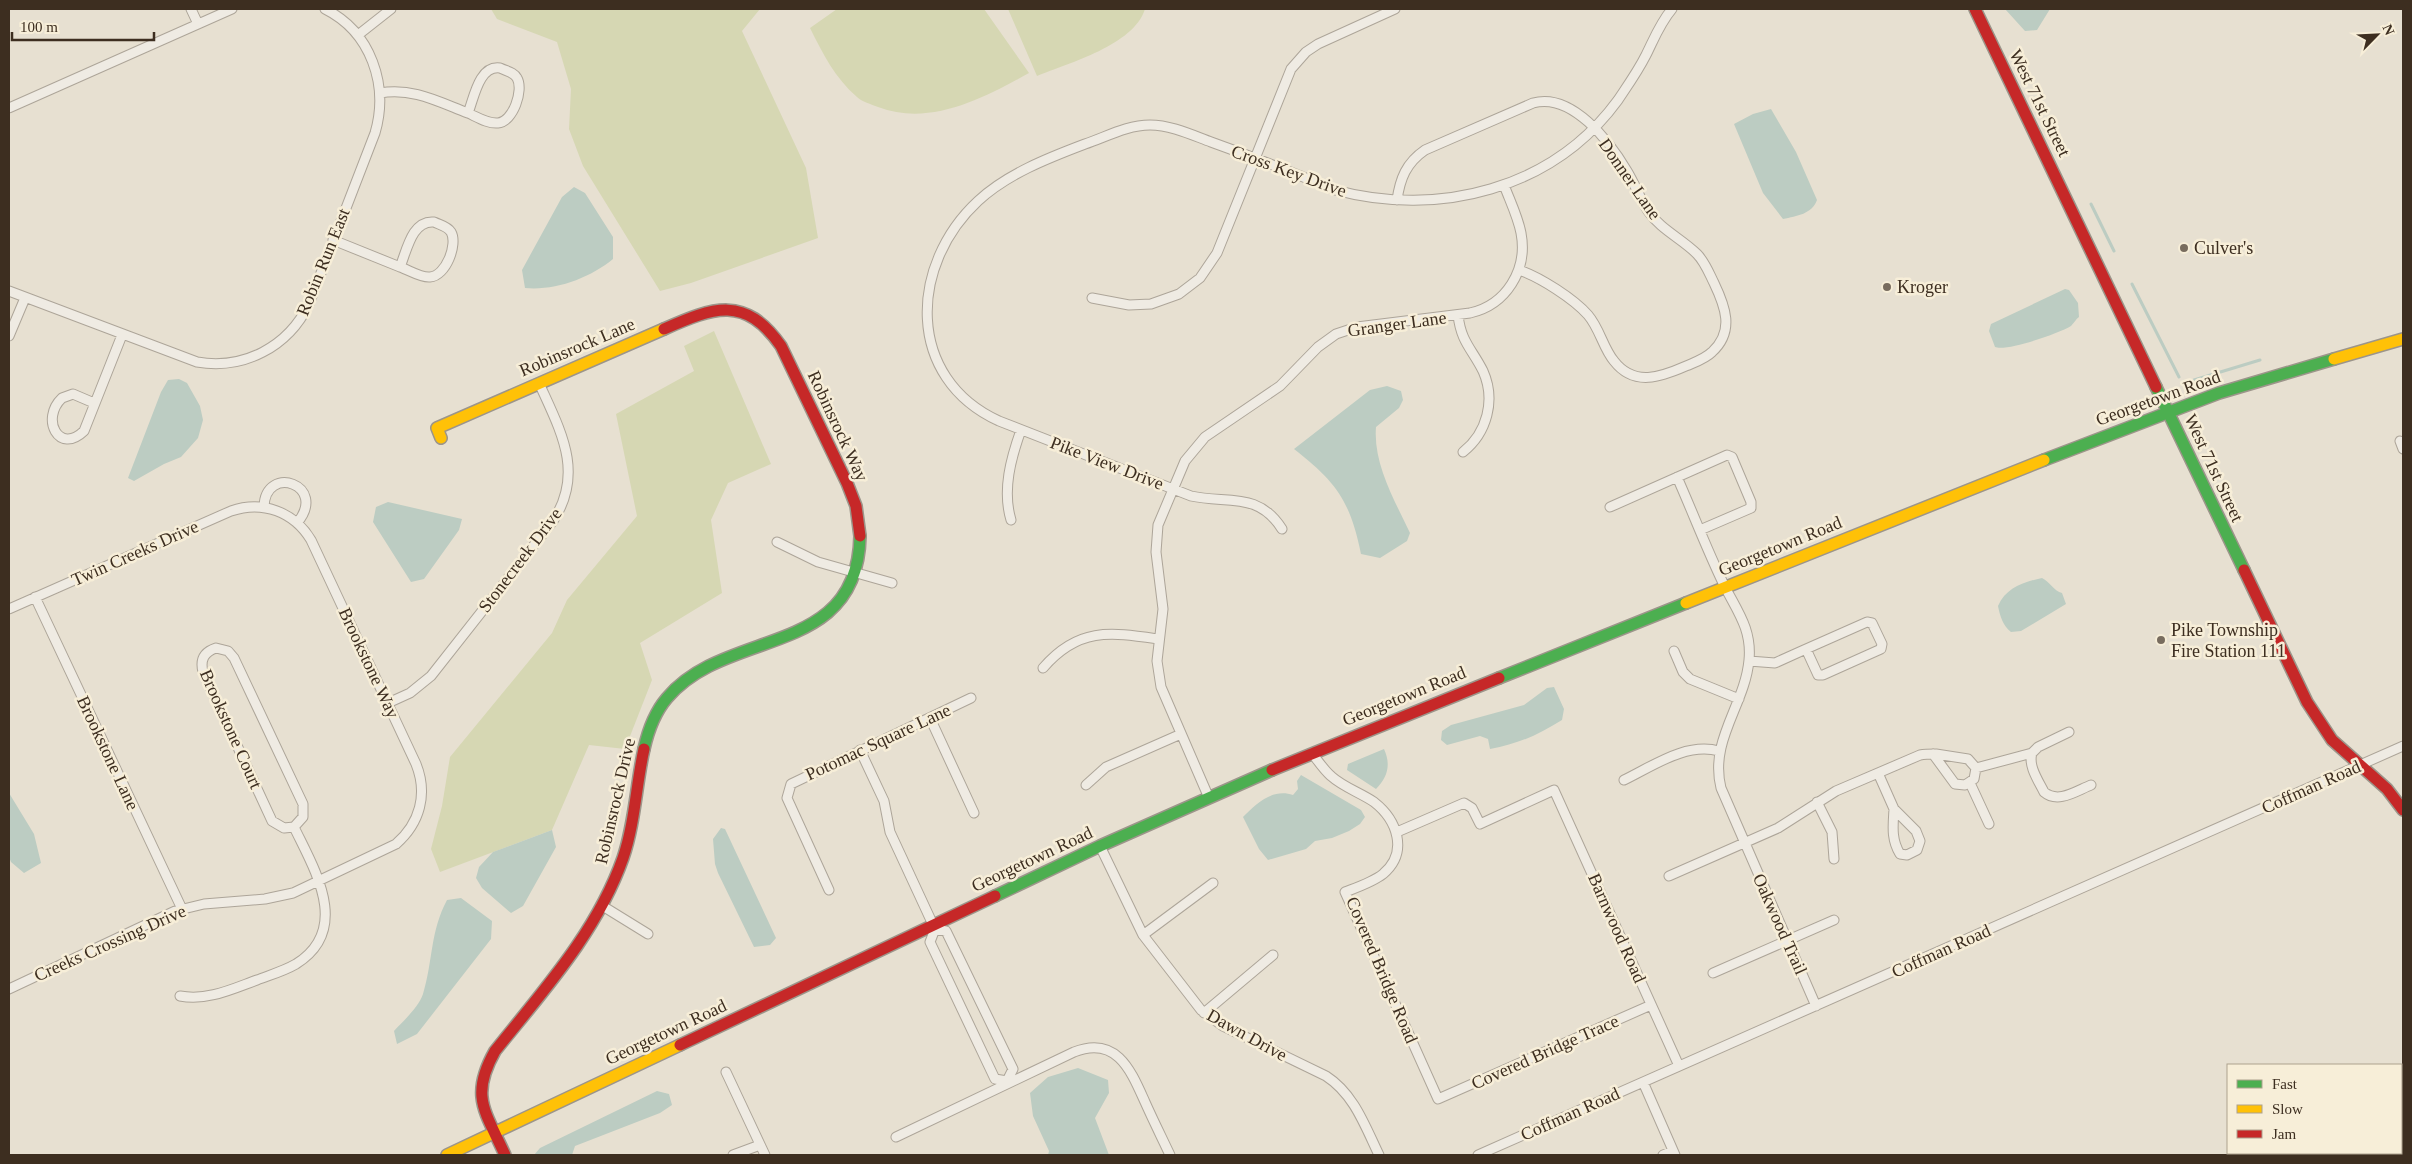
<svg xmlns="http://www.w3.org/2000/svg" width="2412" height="1164" font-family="'Times New Roman',serif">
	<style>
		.green { fill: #d6d7b3 }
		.water { fill: #bcccc2 }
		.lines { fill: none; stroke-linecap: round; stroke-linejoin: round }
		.stream { stroke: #bcccc2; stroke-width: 3 }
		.street-casing { stroke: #ada599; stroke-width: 11 }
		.fast-casing { stroke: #9c958a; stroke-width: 14 }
		.slow-casing { stroke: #9c958a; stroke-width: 14 }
		.jam-casing { stroke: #9c958a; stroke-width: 14 }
		.street { stroke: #efebe3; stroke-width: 9 }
		.fast { stroke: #4caf50; stroke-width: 11 }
		.slow { stroke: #ffc107; stroke-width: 11 }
		.jam { stroke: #c62828; stroke-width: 11 }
		.poi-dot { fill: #786c5e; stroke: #f7eed8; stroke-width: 2 }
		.labels { text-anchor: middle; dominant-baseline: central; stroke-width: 5; stroke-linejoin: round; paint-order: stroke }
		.street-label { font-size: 18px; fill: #3d2e20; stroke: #f7eed8 }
		.poi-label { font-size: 18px; fill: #3d2e20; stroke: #f7eed8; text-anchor: start }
	</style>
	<rect width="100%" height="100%" fill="#e7e0d1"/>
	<path class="green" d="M 491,9 L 760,9 L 742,31 L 806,168 L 818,238 L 691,283 L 660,291 L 583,166 L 569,129 L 571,89 L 557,42 L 497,19 Z
		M 837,9 L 984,9 L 1029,73 C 984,98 930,127 878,107 C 871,104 862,102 857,97 C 835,78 823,54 810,28 Z
		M 1008,9 L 1145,9 C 1134,45 1069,63 1037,76 Z
		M 714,331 L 771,464 L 728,483 L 711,520 L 722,593 L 640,643 L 652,680 L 625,749 L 589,745 L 552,830 L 440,872 L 431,849 L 442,806 L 450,757 L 552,633 L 567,600 L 637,516 L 616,414 L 694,371 L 684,346 Z"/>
	<path class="water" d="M 2005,9 L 2050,9 L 2037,30 L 2025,31 Z
		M 1771,109 L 1796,152 L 1817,200 C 1812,214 1797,216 1783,219 L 1763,193 L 1734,124 L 1753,114 Z
		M 574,187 L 585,193 L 613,237 L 613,259 C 590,278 555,291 525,288 L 522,270 L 562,197 Z
		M 2065,289 L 2069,290 L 2078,303 L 2079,317 C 2076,319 2074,323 2071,326 C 2060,333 2006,352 1995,347 L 1989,331 L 1991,324 Z
		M 179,379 L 187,383 L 200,406 L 203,420 L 198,438 L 181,457 L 164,464 L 134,481 L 128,478 L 161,392 L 168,380 Z
		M 1387,386 L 1401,391 L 1403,400 L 1399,408 L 1376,427 C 1373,464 1395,501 1410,533 L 1407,541 L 1380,558 L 1361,554 C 1350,500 1336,482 1294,449 L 1370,390 Z
		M 388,502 L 462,519 L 459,530 L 424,579 L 411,582 L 373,522 L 376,507 Z
		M 2042,578 C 2050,582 2054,591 2062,593 L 2066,604 L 2021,631 L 2011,632 C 2003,626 2000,616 1998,606 C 2006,588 2023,582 2042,578 Z
		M 1554,687 L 1564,709 L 1562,720 C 1538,735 1518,744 1490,749 L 1488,739 L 1480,736 L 1447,745 L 1441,740 L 1442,731 L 1451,725 L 1524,705 L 1547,688 Z
		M 1384,749 C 1391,764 1388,777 1376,789 L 1347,770 L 1348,764 Z
		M 1301,775 L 1361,810 L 1365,817 L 1360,824 L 1349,831 L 1332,838 L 1315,841 L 1306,849 L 1268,860 L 1259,849 L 1243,817 C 1257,803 1273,788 1293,795 L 1298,789 L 1297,781 Z
		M 9,793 L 34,834 L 41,863 L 24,873 L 11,862 L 9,857 Z
		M 721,828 L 725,829 L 776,938 L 770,945 L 754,947 L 718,873 L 715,864 L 713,839 Z
		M 552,830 L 556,847 L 523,906 L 511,913 L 482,888 L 476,878 L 479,867 L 493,852 Z
		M 461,898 L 492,921 L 491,939 L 417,1034 L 397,1044 L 394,1031 C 404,1020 418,1008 423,994 C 433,961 430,932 447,900 Z
		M 1078,1068 L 1108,1080 L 1109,1093 L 1095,1118 L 1109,1155 L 1048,1155 L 1049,1151 L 1033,1116 L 1030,1093 L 1048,1077 Z
		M 657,1091 L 669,1094 L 672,1105 L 660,1113 L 575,1146 L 572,1155 L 534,1155 L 540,1148 Z"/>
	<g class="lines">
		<path class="stream" d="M 2091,204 L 2114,251
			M 2132,284 L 2179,377
			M 2194,380 L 2260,360"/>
		<g class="street-casing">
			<path id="street" d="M 191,9 L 198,24
				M 358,35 L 391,9
				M 500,68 C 506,71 514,72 517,78 C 524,90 513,122 498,123 C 488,124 477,117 468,113 C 474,98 479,65 500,68 Z
				M 380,93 C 412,87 439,102 468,113
				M 9,108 L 232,9
				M 1397,200 C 1400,179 1406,163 1425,150 L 1533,103 C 1572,92 1610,142 1627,171 C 1635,184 1640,199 1648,211 C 1660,229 1682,239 1697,254 C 1705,262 1709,273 1714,283 C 1725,306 1735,331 1712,352 C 1705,359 1695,362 1686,366 C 1661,377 1634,387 1614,361 C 1603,348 1600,329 1588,315 C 1574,299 1540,277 1519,270
				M 434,222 C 440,225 447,226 451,232 C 458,244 446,276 430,277 C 421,278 409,270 400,267 C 407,250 412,220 434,222 Z
				M 333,240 L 400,267
				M 9,291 L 197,362 C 244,370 288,347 309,304 L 375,133 C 389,85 371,32 325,9
				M 1092,298 L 1129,305 L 1151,304 L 1179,294 L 1200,278 L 1217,253 L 1291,69 L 1306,52 L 1318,44 L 1395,9
				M 1458,315 C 1461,342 1472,349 1483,371 C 1496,400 1487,433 1463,452
				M 9,336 L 25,298
				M 94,403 L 73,394 L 62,398 C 40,419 59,455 84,431 L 122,335
				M 2400,441 L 2403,449
				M 1677,477 C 1693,513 1707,550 1724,585 C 1737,611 1752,629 1749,660 C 1745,705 1709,740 1721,788 L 1816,1006
				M 264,507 C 265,463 329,485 297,523
				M 1610,507 L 1727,455 L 1732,457 L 1751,502 L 1751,508 L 1700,530
				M 1011,520 C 1002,490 1011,458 1021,430
				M 1282,529 C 1258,491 1227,504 1191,496 L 999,421 C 905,378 909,265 978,201 C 1007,174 1048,158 1085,144 C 1106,137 1127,125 1150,125 C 1171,125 1192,135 1211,142 C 1253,157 1294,173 1335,190 C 1439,218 1553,189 1618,100 C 1628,85 1638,71 1646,55 C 1654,39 1660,23 1672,9
				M 777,542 L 818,562 L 892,583
				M 35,597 L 182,909
				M 9,609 L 231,511 C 263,500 294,512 311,540 L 416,764 C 428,794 420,823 396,844 L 293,893 L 265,899 L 204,904 L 175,911 L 9,989
				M 1867,622 L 1872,623 L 1882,644 L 1881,649 L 1823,675 L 1818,675 L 1806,649 Z
				M 216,648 L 228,651 L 234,658 L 303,804 L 303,817 L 294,827 L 284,828 L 272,821 L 203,672 C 200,660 204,652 216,648 Z
				M 1674,651 L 1683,672 L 1690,679 L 1739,699
				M 1749,661 L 1775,663 L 1806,649
				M 1043,668 C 1078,627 1110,632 1158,639
				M 388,703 L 410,693 L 431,676 L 553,521 C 585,472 560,430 539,383
				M 930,718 L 974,813
				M 860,750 L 884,801 L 890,832 L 935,929 L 930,942 L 995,1079 L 1007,1081
				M 1312,753 C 1318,761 1324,770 1331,776 C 1343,787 1361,793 1374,802 C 1397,820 1409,852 1383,874 C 1373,882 1358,887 1345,892 L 1438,1099 L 1651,1005
				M 2032,753 C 2028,766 2038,780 2044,792 C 2058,804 2076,791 2091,785
				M 1976,768 L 2032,753 L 2038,747 L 2069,732
				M 1878,773 L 1894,809 L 1916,831 L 1920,841 L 1917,850 L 1907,855 L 1900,854 C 1891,839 1893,826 1894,809
				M 1624,780 C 1653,766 1686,742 1719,751
				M 1970,783 L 1989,824
				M 1086,785 L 1106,767 L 1181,734
				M 1209,798 L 1161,687 L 1157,661 L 1163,609 L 1156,552 L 1158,525 L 1185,461 L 1205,437 L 1280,386 L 1318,347 L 1336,334 L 1357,327 L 1470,313 C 1506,305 1528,270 1521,233 C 1518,217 1510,201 1504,185
				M 1817,802 L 1832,832 L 1834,859
				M 1397,832 L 1464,803 L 1472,808 L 1480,824 L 1554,790 L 1679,1066
				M 1100,846 L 1143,935 L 1201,1010 L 1223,1026 L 1326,1076 C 1354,1094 1365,1126 1379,1155
				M 1669,876 L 1778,828 L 1836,791 L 1920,755 C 1925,754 1931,754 1936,754 L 1968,759 L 1976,768 L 1974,779 L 1965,785 L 1955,784 L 1933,754
				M 829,890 L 787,798 L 791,784 L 971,698
				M 601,905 L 648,934
				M 935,929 L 946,931 L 1013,1069 L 1007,1081
				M 1143,935 L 1213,883
				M 1713,973 L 1834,920
				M 180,996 C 208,1001 232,989 257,980 C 270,975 284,971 296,964 C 352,929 314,869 294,827
				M 1204,1013 L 1273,955
				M 726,1072 L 765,1155
				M 1643,1082 L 1675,1155
				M 896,1137 L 1074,1052 C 1117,1035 1131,1071 1145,1102 C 1153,1120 1162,1138 1170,1155
				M 733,1155 L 760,1145
				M 1478,1155 L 2403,746
				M 1663,1155 L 1673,1151"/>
		</g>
		<g class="fast-casing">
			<path id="fast" d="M 2156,387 L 2244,570
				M 2044,460 L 2219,393 L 2334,359
				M 1499,678 L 1686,603
				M 644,749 C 648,731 655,712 667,698 C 726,627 858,659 860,536
				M 995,896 L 1100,846 L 1272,770"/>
		</g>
		<g class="slow-casing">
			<path id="slow" d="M 2334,359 L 2403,339
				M 441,438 L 437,428 L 664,329
				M 1686,603 L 2044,460
				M 447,1155 L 680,1045"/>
		</g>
		<g class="jam-casing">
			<path id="jam" d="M 1975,9 L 2156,387
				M 664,329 C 714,307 745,295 781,346 L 847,483 L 856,506 L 860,536
				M 2244,570 L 2307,702 L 2332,740 L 2387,789 L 2403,810
				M 1272,770 L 1499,678
				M 680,1045 L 995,896
				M 505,1155 C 486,1112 469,1097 495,1051 C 543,991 597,932 623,858 C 635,823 636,785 644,749"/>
		</g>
		<use href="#street" class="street"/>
		<use href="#fast" class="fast"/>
		<use href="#slow" class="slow"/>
		<use href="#jam" class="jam"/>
	</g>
	<g class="poi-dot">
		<circle cx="2184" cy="248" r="5"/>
		<circle cx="1887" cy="287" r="5"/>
		<circle cx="2161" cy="640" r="5"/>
	</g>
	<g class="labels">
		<g class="street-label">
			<text transform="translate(2040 103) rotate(64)">West 71st Street</text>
			<text transform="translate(1289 171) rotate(20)">Cross Key Drive</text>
			<text transform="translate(1630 179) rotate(55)">Donner Lane</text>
			<text transform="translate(323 262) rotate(-68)">Robin Run East</text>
			<text transform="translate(1397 324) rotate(-8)">Granger Lane</text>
			<text transform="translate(577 347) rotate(-23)">Robinsrock Lane</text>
			<text transform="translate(2158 398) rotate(-20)">Georgetown Road</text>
			<text transform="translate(838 426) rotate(65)">Robinsrock Way</text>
			<text transform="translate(1107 463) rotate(21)">Pike View Drive</text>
			<text transform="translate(2214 468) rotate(65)">West 71st Street</text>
			<text transform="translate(1780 546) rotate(-22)">Georgetown Road</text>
			<text transform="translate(135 553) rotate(-24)">Twin Creeks Drive</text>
			<text transform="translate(520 560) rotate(-53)">Stonecreek Drive</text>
			<text transform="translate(369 663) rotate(65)">Brookstone Way</text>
			<text transform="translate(1404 696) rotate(-22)">Georgetown Road</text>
			<text transform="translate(231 729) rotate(66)">Brookstone Court</text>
			<text transform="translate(878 742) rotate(-25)">Potomac Square Lane</text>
			<text transform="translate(108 753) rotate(65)">Brookstone Lane</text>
			<text transform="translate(2311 787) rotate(-24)">Coffman Road</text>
			<text transform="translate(615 801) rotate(-77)">Robinsrock Drive</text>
			<text transform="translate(1032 859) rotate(-25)">Georgetown Road</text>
			<text transform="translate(1780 924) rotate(66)">Oakwood Trail</text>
			<text transform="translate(1617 928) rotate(66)">Barnwood Road</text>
			<text transform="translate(110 943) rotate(-24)">Creeks Crossing Drive</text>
			<text transform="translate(1941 951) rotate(-24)">Coffman Road</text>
			<text transform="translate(1382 970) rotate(67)">Covered Bridge Road</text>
			<text transform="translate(666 1032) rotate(-25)">Georgetown Road</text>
			<text transform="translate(1247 1035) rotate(29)">Dawn Drive</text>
			<text transform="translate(1545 1052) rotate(-24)">Covered Bridge Trace</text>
			<text transform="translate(1570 1114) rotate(-24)">Coffman Road</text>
		</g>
		<g class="poi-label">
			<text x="2194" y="248">Culver's</text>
			<text x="1897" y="287">Kroger</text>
			<text x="2171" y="630">Pike Township<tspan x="2171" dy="21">Fire Station 111</tspan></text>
		</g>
	</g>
	<rect width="2412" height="1164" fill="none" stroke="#3d2e20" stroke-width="20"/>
	<rect x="2227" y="1064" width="175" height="90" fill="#f7eed8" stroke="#ada18e"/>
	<rect x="2237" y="1080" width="25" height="8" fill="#4caf50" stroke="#ada18e"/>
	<text x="2272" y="1089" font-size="15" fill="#3d2e20">Fast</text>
	<rect x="2237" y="1105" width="25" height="8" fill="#ffc107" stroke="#ada18e"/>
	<text x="2272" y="1114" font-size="15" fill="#3d2e20">Slow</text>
	<rect x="2237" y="1130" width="25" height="8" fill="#c62828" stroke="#ada18e"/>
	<text x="2272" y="1139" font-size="15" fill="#3d2e20">Jam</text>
	<g transform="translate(2377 35) rotate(66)" stroke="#f7eed8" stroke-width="4" paint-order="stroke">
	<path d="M0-4L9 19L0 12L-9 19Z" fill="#3d2e20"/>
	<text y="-8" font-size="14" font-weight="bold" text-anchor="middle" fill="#3d2e20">N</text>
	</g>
	<path d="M12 32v8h142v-8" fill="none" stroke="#3d2e20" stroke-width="2.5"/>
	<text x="20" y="32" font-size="15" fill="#3d2e20" stroke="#f7eed8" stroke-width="4" paint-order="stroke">100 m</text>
</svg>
